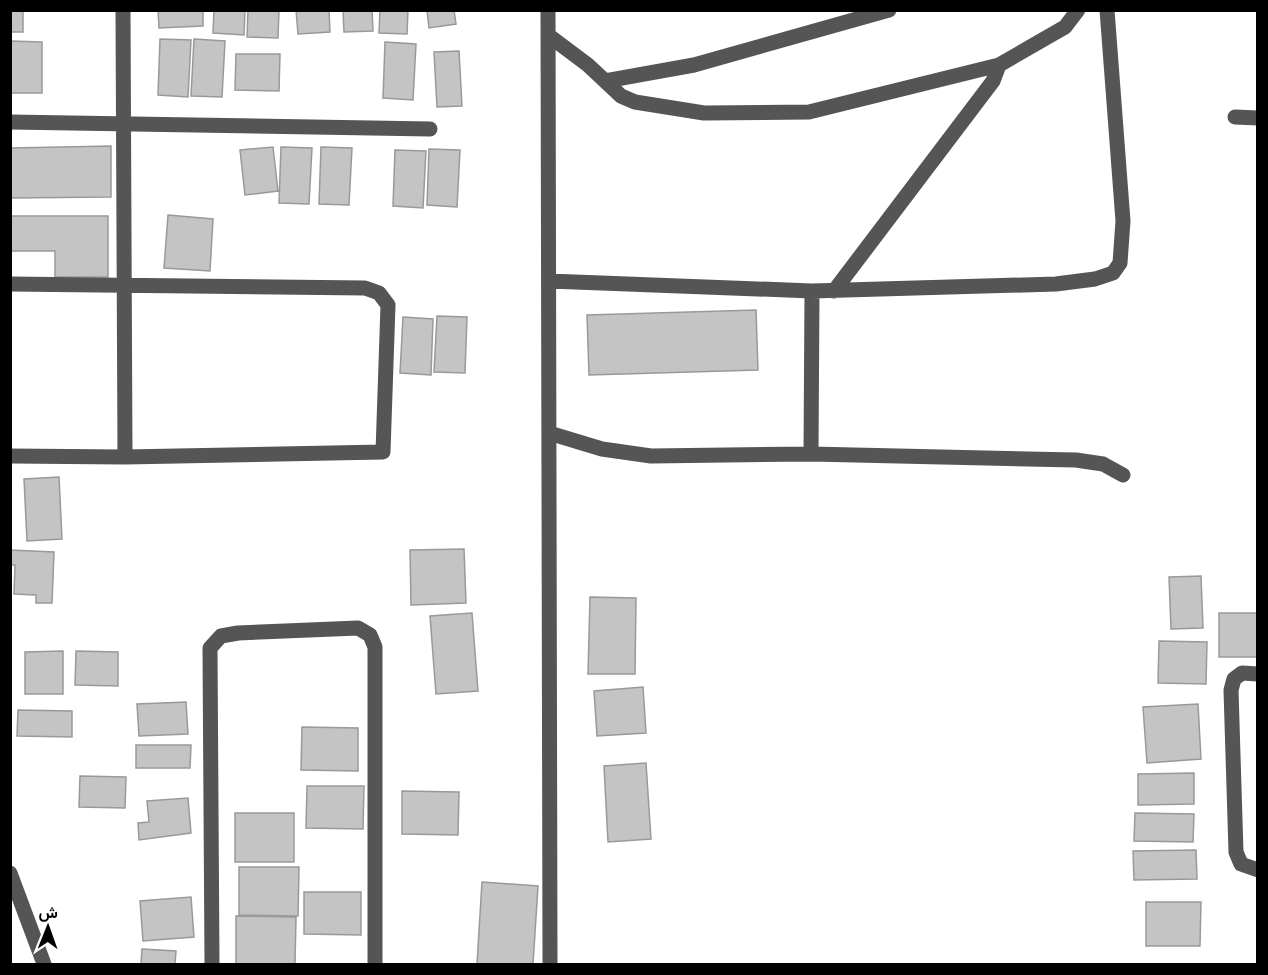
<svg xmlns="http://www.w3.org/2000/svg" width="1268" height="975" font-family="'DM Sans',Vazirmatn,sans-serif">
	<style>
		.building { fill: #c4c4c4; stroke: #999; stroke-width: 1.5 }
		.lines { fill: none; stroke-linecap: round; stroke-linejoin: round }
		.minor { stroke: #555; stroke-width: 15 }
	</style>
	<rect width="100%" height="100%" fill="#fff"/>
	<path class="building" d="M 10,10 L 23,10 L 23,32 L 10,32 Z
		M 158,10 L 203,10 L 203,26 L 159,28 Z
		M 214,10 L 245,10 L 244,35 L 213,33 Z
		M 248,10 L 279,10 L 278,38 L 247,37 Z
		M 296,10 L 329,10 L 330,32 L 298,34 Z
		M 343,10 L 372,10 L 373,31 L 344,32 Z
		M 380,10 L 408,10 L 407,34 L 379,33 Z
		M 427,10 L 454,10 L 456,24 L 429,28 Z
		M 160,39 L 191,40 L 188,97 L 158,95 Z
		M 194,39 L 225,41 L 222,97 L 191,96 Z
		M 10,41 L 42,42 L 42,93 L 10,93 Z
		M 385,42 L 416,44 L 413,100 L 383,98 Z
		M 459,51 L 462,106 L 437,107 L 434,52 Z
		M 236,54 L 280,54 L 279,91 L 235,90 Z
		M 111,146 L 111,197 L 10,198 L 10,148 Z
		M 273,147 L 278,191 L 245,195 L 240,150 Z
		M 281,147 L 312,148 L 309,204 L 279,203 Z
		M 321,147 L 352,148 L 349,205 L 319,204 Z
		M 429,149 L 460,150 L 457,207 L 427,205 Z
		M 395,150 L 426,151 L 423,208 L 393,206 Z
		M 168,215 L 213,219 L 210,271 L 164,268 Z
		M 10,216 L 108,216 L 108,277 L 55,277 L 55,251 L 10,251 Z
		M 756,310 L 758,370 L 589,375 L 587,315 Z
		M 437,316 L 467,317 L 465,373 L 434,372 Z
		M 403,317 L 433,319 L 431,375 L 400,373 Z
		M 59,477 L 62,539 L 27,541 L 24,479 Z
		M 464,549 L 466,603 L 411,605 L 410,550 Z
		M 10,550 L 54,552 L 52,603 L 36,603 L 36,595 L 14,594 L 15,565 L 10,565 Z
		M 1201,576 L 1203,628 L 1171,629 L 1169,577 Z
		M 590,597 L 636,598 L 635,674 L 588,674 Z
		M 472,613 L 478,691 L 436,694 L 430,616 Z
		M 1219,613 L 1258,613 L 1258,657 L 1219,657 Z
		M 1159,641 L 1207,642 L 1206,684 L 1158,683 Z
		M 63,651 L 63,694 L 25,694 L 25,652 Z
		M 76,651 L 118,652 L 118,686 L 75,685 Z
		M 643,687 L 646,733 L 597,736 L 594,691 Z
		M 186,702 L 188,734 L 139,736 L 137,704 Z
		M 1198,704 L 1201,759 L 1147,763 L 1143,707 Z
		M 18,710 L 72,711 L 72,737 L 17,736 Z
		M 302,727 L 358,728 L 358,771 L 301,770 Z
		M 136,745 L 191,745 L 190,768 L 136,768 Z
		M 646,763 L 651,839 L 608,842 L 604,766 Z
		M 1194,773 L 1194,804 L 1138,805 L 1138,774 Z
		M 80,776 L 126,777 L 125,808 L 79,807 Z
		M 307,786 L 364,786 L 363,829 L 306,828 Z
		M 402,791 L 459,792 L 458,835 L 402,834 Z
		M 188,798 L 191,833 L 139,840 L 138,823 L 149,822 L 147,801 Z
		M 235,813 L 294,813 L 294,862 L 235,862 Z
		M 1135,813 L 1194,814 L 1193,842 L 1134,841 Z
		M 1196,850 L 1197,879 L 1134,880 L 1133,851 Z
		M 239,867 L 299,867 L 298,916 L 239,915 Z
		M 482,882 L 538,886 L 533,964 L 477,964 Z
		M 304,892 L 361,892 L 361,935 L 304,934 Z
		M 191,897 L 194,937 L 143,941 L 140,901 Z
		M 1146,902 L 1201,902 L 1200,946 L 1146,946 Z
		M 236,916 L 296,917 L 295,964 L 236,964 Z
		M 142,949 L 176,951 L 175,964 L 141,964 Z"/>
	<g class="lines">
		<path class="minor" d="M 548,10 L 550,964
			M 548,35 L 588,65 L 621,96 L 635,102 L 704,113 L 809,112 L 999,65 L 1065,27 L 1078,10
			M 605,81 L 694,65 L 889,10
			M 1235,117 L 1258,118
			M 10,122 L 430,129
			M 549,281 L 812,291 L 1056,284 L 1095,279 L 1113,273 L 1120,263 L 1123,221 L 1107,10
			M 10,284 L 365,288 L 379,293 L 388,305 L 383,452 L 125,457
			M 834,291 L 993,81 L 999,65
			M 549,433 L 602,449 L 651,456 L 811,454 L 1076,460 L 1103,464 L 1123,475
			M 811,454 L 812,291
			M 10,456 L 125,457 L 123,10
			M 1258,674 L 1242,673 L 1234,679 L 1231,690 L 1236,852 L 1241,864 L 1258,870
			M 10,873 L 44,964
			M 212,964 L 210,648 L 221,636 L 238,633 L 358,628 L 370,635 L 375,647 L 375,964"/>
	</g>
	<rect width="1268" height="975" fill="none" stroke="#000000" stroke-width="24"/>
	<g transform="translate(48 927) rotate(1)" stroke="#ffffff" stroke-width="4.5" paint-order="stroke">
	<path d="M0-4.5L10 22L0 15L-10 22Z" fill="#000000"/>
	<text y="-9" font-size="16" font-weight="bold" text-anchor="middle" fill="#000000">ش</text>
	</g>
</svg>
